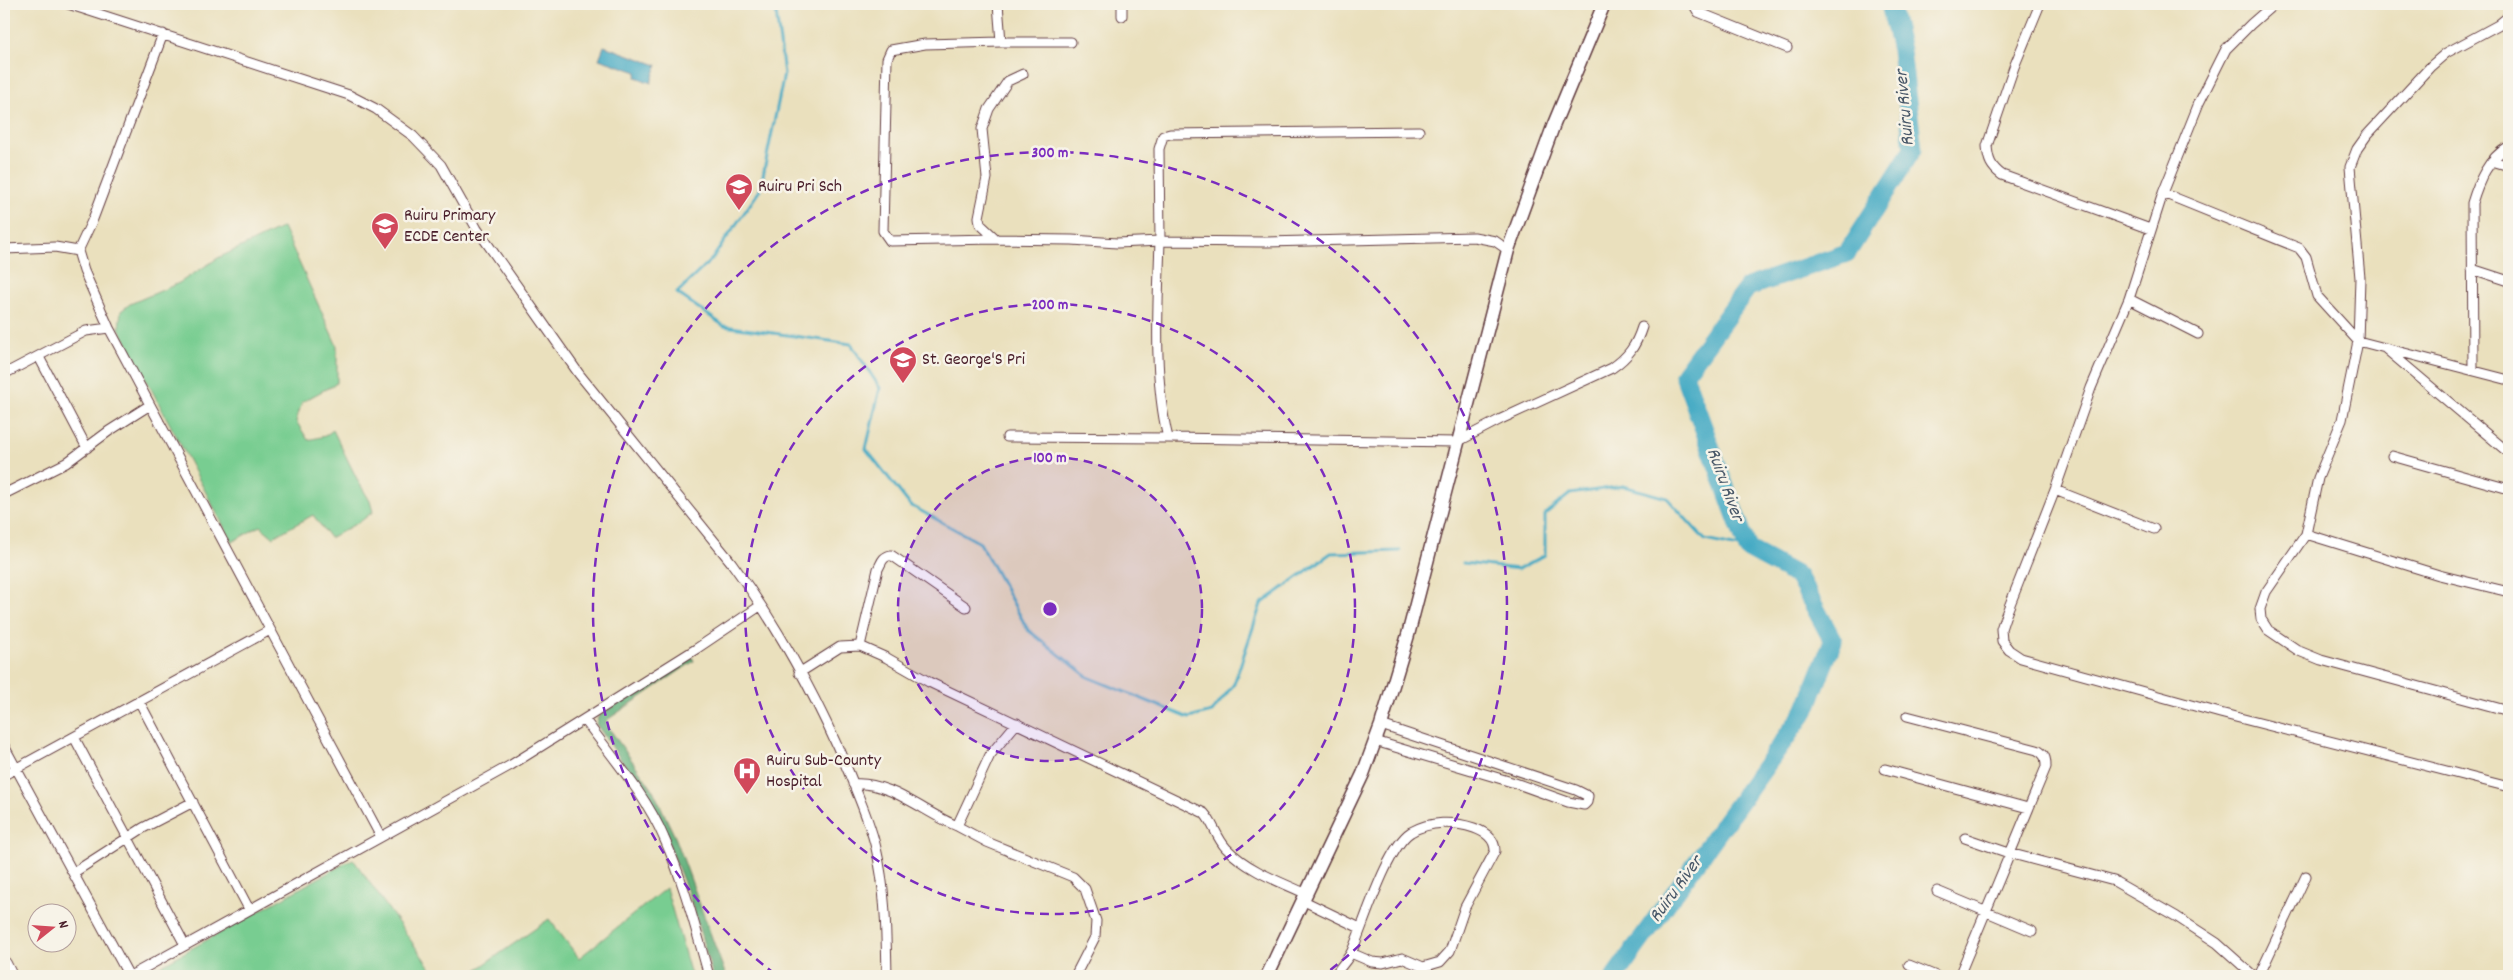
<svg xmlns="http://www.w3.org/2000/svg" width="2513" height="980" font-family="Dekko,sans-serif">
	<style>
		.green { fill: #78cd91; stroke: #61765e }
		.forest { fill: #62b07b; stroke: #566853 }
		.water { fill: #44aac4; stroke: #476478 }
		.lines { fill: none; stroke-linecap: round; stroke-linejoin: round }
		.stream { stroke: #44aac4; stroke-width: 3 }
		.river { stroke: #44aac4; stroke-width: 19 }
		.minor-casing { stroke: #623c41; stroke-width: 11 }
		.secondary-casing { stroke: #623c41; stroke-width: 15 }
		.primary-casing { stroke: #623c41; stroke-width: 16 }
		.minor { stroke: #fff; stroke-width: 9 }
		.secondary { stroke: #fff; stroke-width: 12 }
		.primary { stroke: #fff; stroke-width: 14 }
		.ring { fill: none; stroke: #7b2cbf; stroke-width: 2.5; stroke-dasharray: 9 6 }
		.labels { text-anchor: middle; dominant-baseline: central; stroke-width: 5; stroke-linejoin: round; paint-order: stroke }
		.poi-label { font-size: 18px; fill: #4a1f2b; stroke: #f7f3e8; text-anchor: start }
		.water-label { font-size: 19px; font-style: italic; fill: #485768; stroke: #f7f3e8 }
		.centre { fill: #7b2cbf; stroke: #f7f3e8; stroke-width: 2.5 }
		.ring-label { font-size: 15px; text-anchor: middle; font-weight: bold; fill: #7b2cbf; stroke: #f7f3e8; stroke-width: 5; stroke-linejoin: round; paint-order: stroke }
	</style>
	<rect width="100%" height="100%" fill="#f7f3e8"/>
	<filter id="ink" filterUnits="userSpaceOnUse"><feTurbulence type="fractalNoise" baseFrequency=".02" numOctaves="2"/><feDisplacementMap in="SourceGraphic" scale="10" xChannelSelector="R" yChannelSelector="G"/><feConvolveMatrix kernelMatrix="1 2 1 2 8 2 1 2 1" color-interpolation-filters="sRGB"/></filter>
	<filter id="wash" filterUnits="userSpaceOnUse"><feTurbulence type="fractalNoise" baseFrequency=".0096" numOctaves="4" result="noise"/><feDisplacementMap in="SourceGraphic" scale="20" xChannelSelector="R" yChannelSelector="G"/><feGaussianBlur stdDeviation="1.12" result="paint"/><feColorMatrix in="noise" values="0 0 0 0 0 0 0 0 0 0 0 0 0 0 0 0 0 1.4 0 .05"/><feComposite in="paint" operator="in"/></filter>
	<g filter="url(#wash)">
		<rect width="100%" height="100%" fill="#eae0bd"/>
		<path class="green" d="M 283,227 L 337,346 L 337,383 L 302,402 L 296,421 L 308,440 L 325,436 L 333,430 L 358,481 L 370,501 L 373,512 L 361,521 L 330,538 L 313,515 L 273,537 L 260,526 L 232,542 L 119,328 L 121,311 L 130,304 L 179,283 L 218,258 Z
			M 353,859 L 436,976 L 142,976 Z
			M 666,888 L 691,975 L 689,976 L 468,976 L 549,919 L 579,958 Z"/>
		<path class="forest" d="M 692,657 L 694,661 L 607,720 L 606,724 L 653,790 L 676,839 L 726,976 L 713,976 L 690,898 L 654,807 L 596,724 L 598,717 L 604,712 Z"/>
		<path class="water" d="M 604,46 L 657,65 L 651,83 L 636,77 L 637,72 L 599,59 Z"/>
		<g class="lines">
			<path class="stream" d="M 775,4 L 784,74 L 760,190 L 712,259 L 677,293 L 724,326 L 851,344 L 880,388 L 866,449 L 910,505 L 980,543 L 1028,630 L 1088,677 L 1189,718 L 1212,712 L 1234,684 L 1261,604 L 1331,553 L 1400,551
				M 1463,563 L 1519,569 L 1545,555 L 1545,514 L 1570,494 L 1623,486 L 1667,498 L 1705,540 L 1748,549"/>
			<path class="river" d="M 1615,976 L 1805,711 L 1833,641 L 1798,576 L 1748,549 L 1684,375 L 1748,287 L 1847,253 L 1913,149 L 1901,50 L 1890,4"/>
		</g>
	</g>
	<g filter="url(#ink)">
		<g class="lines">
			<g class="minor-casing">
				<path id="minor" d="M 68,4 L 349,95 L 376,109 L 413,136 L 441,165 L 477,229 L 579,374 L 731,562 C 778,626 818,700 849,773 C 859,798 870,822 876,848 C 886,890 886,933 887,976
					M 998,4 L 1001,42 L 1071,42
					M 1122,4 L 1122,16
					M 1697,4 L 1695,7 L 1698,12 L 1787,48
					M 2040,4 L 2014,67 L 1987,146 C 1988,160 1991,167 2002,175 L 2150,229
					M 2274,4 L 2251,24 L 2226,49 L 2199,103 L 2163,193 L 2129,299 L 2091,388 L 2055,490 L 2005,617 L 2001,629 L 2002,641 L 2009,650 L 2021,658 L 2220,713 L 2509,787
					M 2509,16 L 2498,25 L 2446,53 L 2431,66 L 2367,135 L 2357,149 L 2350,167 L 2360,278 L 2358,341 L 2342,420 L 2318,478 L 2306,534 L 2266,592 L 2260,609 L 2261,619 L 2268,630 L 2299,651 L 2321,660 L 2509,711
					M 1001,42 L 925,44 L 891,50 L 887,59 L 883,231 L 890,241 L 996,239 L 1072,240 L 1117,243 L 1160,241 L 1159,149 L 1163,136 L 1170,134 L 1419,131
					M 2492,161 L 2509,166
					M 2163,193 L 2299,248 L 2306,257 L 2317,296 L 2358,341 L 2509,380
					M 996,239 L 980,224 L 979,217 L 987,178 L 982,129 L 989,109 L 1008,81 L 1023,74
					M 4,249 L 55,247 L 78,251 L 84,271 L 109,328 L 381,837
					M 1508,250 L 1495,241 L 1474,237 L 1266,242 L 1160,241 C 1158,303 1153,377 1168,438 L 1457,442 L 1501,419 L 1612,368 C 1628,357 1636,346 1642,327
					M 78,251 L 93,219 L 163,34
					M 2472,269 L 2509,281
					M 2129,299 L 2198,334
					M 2386,349 L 2509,453
					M 39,357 L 87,448
					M 2473,369 L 2472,203 C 2479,180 2488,159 2509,146
					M 4,374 L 86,331 L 109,328
					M 1007,437 L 1168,438
					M 2392,456 L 2509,489
					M 2055,490 L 2154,529
					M 4,494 L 66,463 L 109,431 L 150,405
					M 2306,534 L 2439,575 L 2509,592
					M 860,646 L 878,569 C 882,562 882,557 891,555 L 897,559 L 966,607
					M 799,673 L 840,647 L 860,646 L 887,658 L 929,682 L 1204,813 C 1214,824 1216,837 1226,848 C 1247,870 1280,882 1307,894
					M 139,701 L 249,909
					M 1907,716 L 2037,750 C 2045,754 2046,758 2046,767 L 1959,976
					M 585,720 C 612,757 646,795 664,838 C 684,882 696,930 709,976
					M 74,737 L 185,945
					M 1375,741 L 1515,783 L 1568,802 L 1584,805 L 1587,802 L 1588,796 L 1576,790 L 1381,725
					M 4,746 L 129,976
					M 1885,769 L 2028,808
					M 4,775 L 270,630
					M 853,784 C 888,780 925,813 957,826 L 990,755 L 1017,723
					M 957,826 L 987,842 L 1073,877 L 1085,889 L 1096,921 L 1095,937 L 1075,976
					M 1965,838 L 2009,853 L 2114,881 L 2177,917 L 2217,943 L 2254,976
					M 73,873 L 143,828 L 193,802
					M 1937,891 L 2032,931
					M 1304,901 L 1360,928
					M 1909,965 L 1936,976
					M 130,976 L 511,765 L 696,649 L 760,606
					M 1335,976 C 1339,967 1348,960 1352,951 C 1364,924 1387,847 1411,832 C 1430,821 1454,821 1474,828 C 1485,832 1495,838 1495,851 L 1465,907 L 1450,951 L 1440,962 L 1423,967 L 1402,958 L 1383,963 L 1372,962 L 1351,953
					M 2259,976 L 2306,876"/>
			</g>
			<g class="secondary-casing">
				<path id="secondary" d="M 1267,976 L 1363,774 L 1381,725 L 1408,635 L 1508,250 L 1554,124 L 1604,4"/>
			</g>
			<g class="primary-casing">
				<path id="primary" d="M 4,964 L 10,976"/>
			</g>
			<use href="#minor" class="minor"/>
			<use href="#secondary" class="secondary"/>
			<use href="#primary" class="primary"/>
		</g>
	</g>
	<circle cx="1050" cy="609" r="152" fill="#7b2cbf" fill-opacity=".12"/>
	<g class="ring">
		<circle cx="1050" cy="609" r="152"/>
		<circle cx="1050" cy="609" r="305"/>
		<path d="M775 974A457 457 0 1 1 1325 974"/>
	</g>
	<defs>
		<g id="school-pin" transform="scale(1.4375)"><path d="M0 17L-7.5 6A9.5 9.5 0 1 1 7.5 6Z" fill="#d1495b" stroke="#f7f3e8"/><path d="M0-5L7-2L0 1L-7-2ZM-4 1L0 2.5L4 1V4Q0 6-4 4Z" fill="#fff"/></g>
		<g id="hospital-pin" transform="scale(1.4375)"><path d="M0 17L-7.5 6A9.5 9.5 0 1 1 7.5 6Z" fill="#d1495b" stroke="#f7f3e8"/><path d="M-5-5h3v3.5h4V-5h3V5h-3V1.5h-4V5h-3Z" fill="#fff"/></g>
	</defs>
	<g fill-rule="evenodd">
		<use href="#school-pin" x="739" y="187"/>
		<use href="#school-pin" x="385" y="226"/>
		<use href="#school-pin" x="903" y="360"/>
		<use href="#hospital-pin" x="747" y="771"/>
	</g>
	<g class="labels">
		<g class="poi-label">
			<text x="758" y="187">Ruiru Pri Sch</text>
			<text x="404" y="216">Ruiru Primary<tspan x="404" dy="21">ECDE Center</tspan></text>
			<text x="922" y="360">St. George'S Pri</text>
			<text x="766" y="761">Ruiru Sub-County<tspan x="766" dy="21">Hospital</tspan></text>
		</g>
		<g class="water-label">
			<text transform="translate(1906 108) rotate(-95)">Ruiru River</text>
			<text transform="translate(1724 485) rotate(70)">Ruiru River</text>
			<text transform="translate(1677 890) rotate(-54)">Ruiru River</text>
		</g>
	</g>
	<circle cx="1050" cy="609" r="8" class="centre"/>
	<g class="ring-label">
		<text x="1050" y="157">300 m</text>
		<text x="1050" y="309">200 m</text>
		<text x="1050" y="462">100 m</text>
	</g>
	<rect width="2513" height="980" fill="none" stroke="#f7f3e8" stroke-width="20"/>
	<g transform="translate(52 928) rotate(73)"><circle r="24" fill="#f7f3e8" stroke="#b29e9c"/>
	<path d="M0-4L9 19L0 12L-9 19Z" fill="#d1495b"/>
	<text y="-8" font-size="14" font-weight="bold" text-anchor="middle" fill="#4a1f2b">N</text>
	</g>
</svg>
